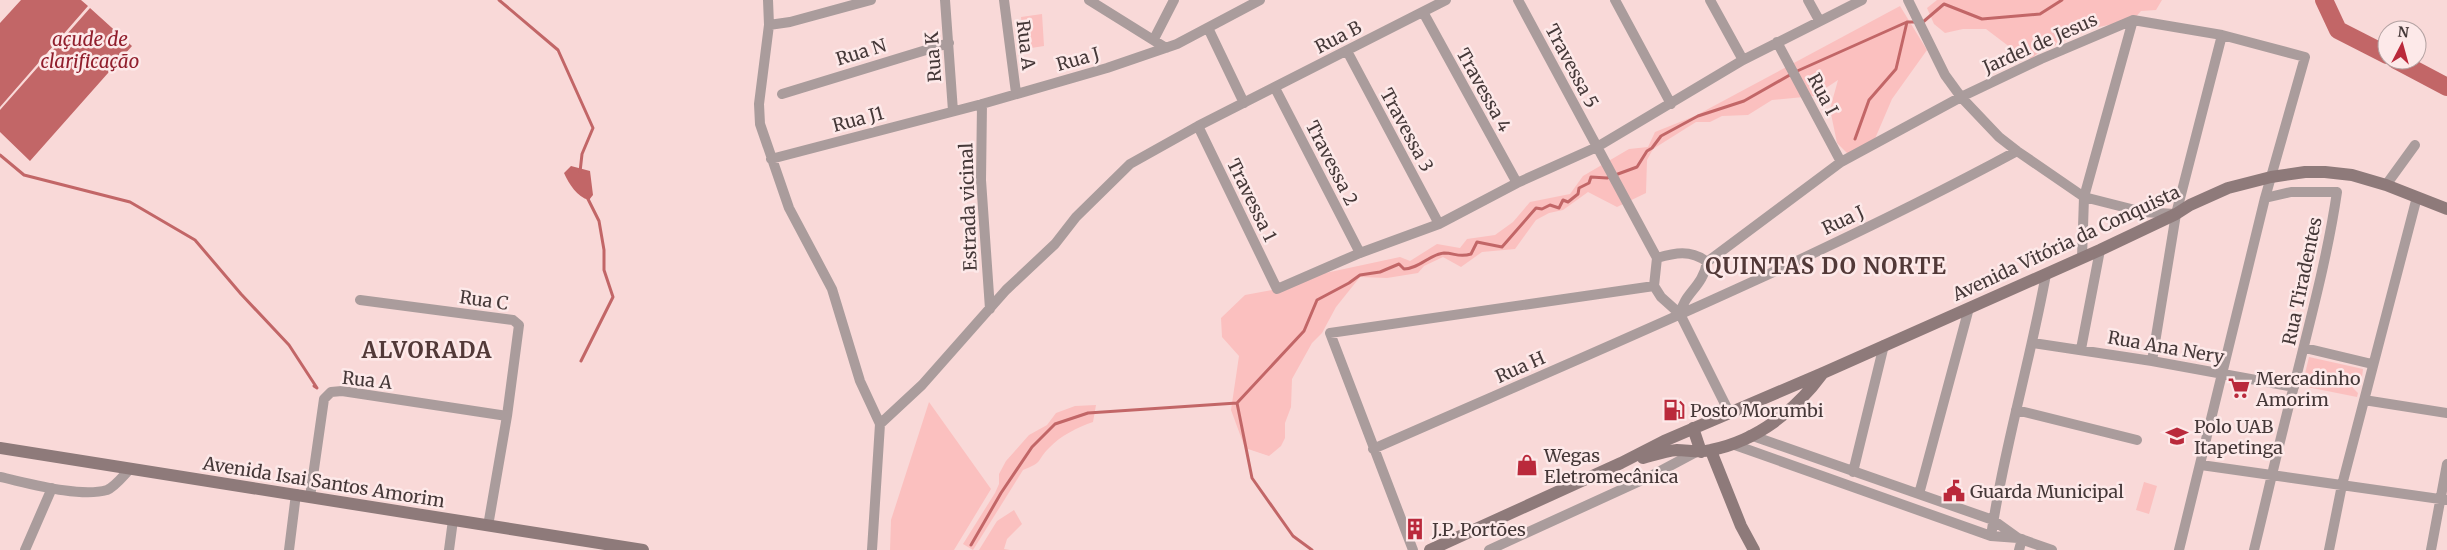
<svg xmlns="http://www.w3.org/2000/svg" width="2447" height="550" font-family="Merriweather,serif">
	<style>
		.green { fill: #fbc0bf }
		.water { fill: #c26667 }
		.lines { fill: none; stroke-linecap: round; stroke-linejoin: round }
		.stream { stroke: #c26667; stroke-width: 3 }
		.river { stroke: #c26667; stroke-width: 18 }
		.street { stroke: #aa9c9c; stroke-width: 10 }
		.secondary { stroke: #8e7a7a; stroke-width: 12 }
		.labels { text-anchor: middle; dominant-baseline: central; stroke-width: 5; stroke-linejoin: round; paint-order: stroke }
		.street-label { font-size: 18px; fill: #453838; stroke: #fde9e9 }
		.poi-label { font-size: 18px; fill: #453838; stroke: #fde9e9; text-anchor: start }
		.water-label { font-size: 19px; font-style: italic; fill: #911f2d; stroke: #fde9e9 }
		.district-label { font-size: 22px; font-weight: bold; letter-spacing: 1px; fill: #523938; stroke: #fde9e9 }
	</style>
	<rect width="100%" height="100%" fill="#f9d9d8"/>
	<path class="green" d="M 1937,0 L 2162,0 L 2156,10 L 2141,11 L 2133,20 L 2094,28 L 2038,53 L 2031,59 L 2015,51 L 1986,29 L 1963,29 L 1945,33 L 1934,24 L 1927,8 Z
		M 1900,6 L 1927,50 L 1892,99 L 1874,141 L 1851,157 L 1837,143 L 1830,109 L 1838,80 L 1814,96 L 1772,100 L 1748,115 L 1722,116 L 1710,122 L 1696,122 L 1653,149 L 1647,160 L 1646,193 L 1617,207 L 1588,192 L 1563,210 L 1549,213 L 1536,220 L 1515,249 L 1482,252 L 1461,267 L 1443,257 L 1424,266 L 1418,273 L 1387,278 L 1360,277 L 1336,307 L 1322,333 L 1312,343 L 1292,379 L 1291,407 L 1285,423 L 1285,438 L 1281,446 L 1269,456 L 1245,448 L 1231,410 L 1239,356 L 1222,337 L 1221,318 L 1245,295 L 1277,289 L 1288,281 L 1400,257 L 1410,261 L 1437,244 L 1460,248 L 1467,239 L 1495,235 L 1513,222 L 1530,202 L 1570,194 L 1583,176 L 1629,149 L 1648,147 L 1655,132 L 1695,116 Z
		M 1042,14 L 1044,46 L 1025,49 L 1021,17 Z
		M 2309,357 L 2363,369 L 2362,377 L 2357,373 L 2353,388 L 2358,393 L 2357,397 L 2302,386 Z
		M 929,402 L 991,489 L 954,550 L 890,550 L 891,520 Z
		M 1096,405 L 1093,422 C 1078,427 1060,436 1049,448 C 1036,461 1044,462 1023,470 L 973,550 L 963,544 L 995,493 L 999,484 L 999,474 L 1006,461 L 1029,435 L 1047,425 L 1056,413 L 1075,406 Z
		M 2144,482 L 2157,486 L 2149,514 L 2136,510 Z
		M 1014,510 L 1022,524 L 1007,539 L 1004,549 L 1010,550 L 979,550 L 997,521 Z"/>
	<path class="water" d="M 21,0 L 81,0 L 88,6 L 0,107 L 0,23 Z
		M 90,8 L 132,46 L 30,161 L 0,132 L 0,110 Z
		M 571,166 L 590,171 L 593,195 L 589,200 C 577,197 569,184 564,173 Z"/>
	<g class="lines">
		<path class="stream" d="M 499,0 L 558,50 L 593,128 L 582,154 L 580,172
			M 1855,139 L 1869,100 L 1896,69 L 1907,22 L 1923,22 L 1944,4 L 1982,19 L 2040,14 L 2062,0
			M 0,155 L 24,175 L 130,202 L 195,240 L 241,294 L 289,345 L 317,388 L 314,386
			M 581,361 L 613,297 L 604,270 L 604,250 L 599,221 L 587,197
			M 971,545 L 1001,493 L 1032,447 L 1055,424 L 1088,413 L 1237,403
			M 1312,550 L 1293,536 L 1252,478 L 1237,403 L 1304,331 L 1317,300 L 1349,283 L 1360,275 L 1380,272 L 1399,264 L 1404,269 C 1419,269 1430,254 1444,253 C 1455,253 1459,258 1471,254 L 1477,242 L 1502,247 L 1536,208 L 1542,209 L 1550,205 L 1559,208 L 1563,200 L 1568,202 L 1578,194 L 1579,188 L 1589,183 L 1591,177 L 1607,178 L 1637,167 L 1647,151 L 1652,148 L 1661,136 L 1698,116 L 1744,101 L 1795,72 L 1907,22"/>
		<path class="river" d="M 2324,0 L 2338,30 L 2387,55
			M 2396,60 L 2447,87"/>
		<path class="street" d="M 768,0 L 769,25 L 759,104 L 760,124 L 789,208 L 832,289 L 860,381 L 880,424
			M 945,0 L 953,111
			M 1004,0 L 1016,93
			M 1089,0 L 1166,48
			M 1518,0 L 1657,258 L 1654,286 L 1661,297 L 1680,314 L 1730,414
			M 1615,0 L 1671,104
			M 1710,0 L 1743,60
			M 1808,0 L 1819,20
			M 1908,0 L 1945,75 L 1961,97 L 1999,137 L 2017,151 L 2084,197 L 2143,212 L 2175,214
			M 1423,12 L 1517,183
			M 2133,20 L 2222,35 L 2305,57 L 2265,198 L 2179,550
			M 769,25 L 790,22 L 871,0
			M 1208,28 L 1244,103
			M 1154,39 L 1174,0
			M 1777,42 L 1841,162
			M 1347,51 L 1439,224
			M 1275,88 L 1360,253
			M 782,94 L 949,43
			M 982,104 L 981,180 L 990,309
			M 1198,126 L 1277,289 L 1360,253 L 1439,224 L 1517,183 L 1597,147 L 1743,60 L 1862,0
			M 771,159 L 982,104 L 1107,68 L 1177,44 L 1260,0
			M 2386,185 L 2415,145
			M 1657,258 C 1674,253 1691,249 1707,262
			M 2082,258 L 2084,197 L 2133,20
			M 360,300 L 513,320 L 519,325 L 507,416 L 488,526
			M 1680,314 C 1684,293 1703,287 1707,262 L 1841,162 L 1961,97 L 2041,59 L 2133,20
			M 2033,343 L 2152,361 L 2294,387
			M 2305,348 L 2372,364
			M 2081,349 L 2100,250
			M 2152,361 L 2176,214 L 2222,35
			M 2364,400 L 2447,413
			M 2016,410 L 2137,440
			M 1750,435 L 1993,520 L 2018,538 L 2052,550
			M 1732,444 L 1991,536 L 2018,538
			M 1373,449 C 1589,354 1809,263 2017,151
			M 2201,465 L 2447,500
			M 1853,472 L 1884,345
			M 0,477 C 28,483 80,498 107,490 C 115,487 124,475 130,469
			M 1919,494 L 1969,308
			M 310,497 L 324,399 L 331,392 L 342,391 L 507,416
			M 1991,536 C 2004,448 2030,362 2046,274
			M 25,550 L 52,488
			M 289,550 L 296,494
			M 449,550 L 453,520
			M 872,550 L 880,424 L 922,385 L 1006,290 L 1055,244 L 1076,217 L 1130,164 L 1198,126 L 1446,0
			M 1413,550 L 1330,333 L 1654,286
			M 1489,550 L 1651,476 L 1696,452
			M 2019,550 L 2022,539
			M 2254,550 C 2267,497 2279,443 2293,390 C 2309,324 2327,260 2337,192 L 2291,192 L 2265,198
			M 2329,550 L 2342,485 L 2417,197
			M 2431,550 L 2447,464"/>
		<path class="secondary" d="M 1693,428 L 1701,452
			M 0,448 L 643,550
			M 1711,451 L 1741,526 L 1754,550
			M 1643,458 C 1654,455 1665,451 1677,450 C 1688,450 1700,453 1711,450 C 1757,441 1796,410 1823,373
			M 1430,550 L 1621,463 L 1664,441 L 1823,373 L 2100,250 L 2176,214 L 2190,205 L 2228,188 L 2271,177 L 2305,172 L 2325,172 L 2352,175 L 2386,185 L 2447,209"/>
	</g>
	<defs>
		<g id="supermarket-bare" transform="scale(1.725)"><path d="M-6-5.5h2.5l.6 2H6L4.5 2H-2.5L-4.4-4H-6ZM-1.5 3.2a1.3 1.3 0 1 0 .1 0ZM3 3.2a1.3 1.3 0 1 0 .1 0Z" fill="#ba293b" stroke="#fde9e9" stroke-width="2.5" paint-order="stroke"/></g>
		<g id="fuel-bare" transform="scale(1.725)"><path d="M-5.5-6h7V0h2V4h1.3V-2.5L3-4.5l.8-.8L6-3V5H2.5V1h-1V6h-7ZM-4.2-4.7v3.2H.2V-4.7Z" fill="#ba293b" stroke="#fde9e9" stroke-width="2.5" paint-order="stroke"/></g>
		<g id="university-bare" transform="scale(1.725)"><path d="M0-5L7-2L0 1L-7-2ZM-4 1L0 2.5L4 1V4Q0 6-4 4Z" fill="#ba293b" stroke="#fde9e9" stroke-width="2.5" paint-order="stroke"/></g>
		<g id="shop-bare" transform="scale(1.725)"><path d="M-5-2.5h2.3a2.7 3.5 0 0 1 5.4 0H5L5.5 6h-11ZM-1.5-2.5h3a1.5 2.3 0 0 0-3 0Z" fill="#ba293b" stroke="#fde9e9" stroke-width="2.5" paint-order="stroke"/></g>
		<g id="civic-bare" transform="scale(1.725)"><path d="M-.6-6.5H3V-4.5H.6V-3L4-1V1h2V6H-6V1h2V-1L-.6-3ZM-1.2 2.5V6h2.4V2.5Z" fill="#ba293b" stroke="#fde9e9" stroke-width="2.5" paint-order="stroke"/></g>
		<g id="building-bare" transform="scale(1.725)"><path d="M-4-6H4V6H1V3H-1V6H-4ZM-2.5-4.3h1.7v1.8h-1.7ZM.8-4.3h1.7v1.8H.8ZM-2.5-1h1.7V.8h-1.7ZM.8-1h1.7V.8H.8Z" fill="#ba293b" stroke="#fde9e9" stroke-width="2.5" paint-order="stroke"/></g>
	</defs>
	<g fill-rule="evenodd">
		<use href="#supermarket-bare" x="2239" y="388"/>
		<use href="#fuel-bare" x="1674" y="410"/>
		<use href="#university-bare" x="2177" y="436"/>
		<use href="#shop-bare" x="1527" y="465"/>
		<use href="#civic-bare" x="1954" y="491"/>
		<use href="#building-bare" x="1415" y="529"/>
	</g>
	<g class="labels">
		<g class="street-label">
			<text transform="translate(1338 37) rotate(-27)">Rua B</text>
			<text transform="translate(2040 43) rotate(-24)">Jardel de Jesus</text>
			<text transform="translate(1026 45) rotate(83)">Rua A</text>
			<text transform="translate(861 52) rotate(-17)">Rua N</text>
			<text transform="translate(933 57) rotate(-94)">Rua K</text>
			<text transform="translate(1078 59) rotate(-16)">Rua J</text>
			<text transform="translate(1572 66) rotate(62)">Travessa 5</text>
			<text transform="translate(1484 90) rotate(61)">Travessa 4</text>
			<text transform="translate(1823 94) rotate(62)">Rua I</text>
			<text transform="translate(858 119) rotate(-15)">Rua J1</text>
			<text transform="translate(1407 130) rotate(62)">Travessa 3</text>
			<text transform="translate(1332 163) rotate(63)">Travessa 2</text>
			<text transform="translate(1252 200) rotate(64)">Travessa 1</text>
			<text transform="translate(968 207) rotate(-92)">Estrada vicinal</text>
			<text transform="translate(1843 220) rotate(-25)">Rua J</text>
			<text transform="translate(2066 243) rotate(-25)">Avenida Vitória da Conquista</text>
			<text transform="translate(2302 281) rotate(-78)">Rua Tiradentes</text>
			<text transform="translate(484 300) rotate(8)">Rua C</text>
			<text transform="translate(2166 347) rotate(10)">Rua Ana Nery</text>
			<text transform="translate(1520 367) rotate(-24)">Rua H</text>
			<text transform="translate(367 380) rotate(6)">Rua A</text>
			<text transform="translate(324 482) rotate(9)">Avenida Isai Santos Amorim</text>
		</g>
		<g class="poi-label">
			<text x="2256" y="378">Mercadinho<tspan x="2256" dy="21">Amorim</tspan></text>
			<text x="1690" y="410">Posto Morumbi</text>
			<text x="2194" y="426">Polo UAB<tspan x="2194" dy="21">Itapetinga</tspan></text>
			<text x="1544" y="455">Wegas<tspan x="1544" dy="21">Eletromecânica</tspan></text>
			<text x="1970" y="491">Guarda Municipal</text>
			<text x="1432" y="529">J.P. Portões</text>
		</g>
		<g class="water-label">
			<text x="90" y="39">açude de<tspan x="90" dy="22">clarificação</tspan></text>
		</g>
		<g class="district-label">
			<text x="1826" y="266">QUINTAS DO NORTE</text>
			<text x="427" y="350">ALVORADA</text>
		</g>
	</g>
	<g transform="translate(2402 45) rotate(6)"><circle r="24" fill="#fde9e9" stroke="#b3a2a2"/>
	<path d="M0-4L9 19L0 12L-9 19Z" fill="#ba293b"/>
	<text y="-8" font-size="14" font-weight="bold" text-anchor="middle" fill="#453838">N</text>
	</g>
</svg>
